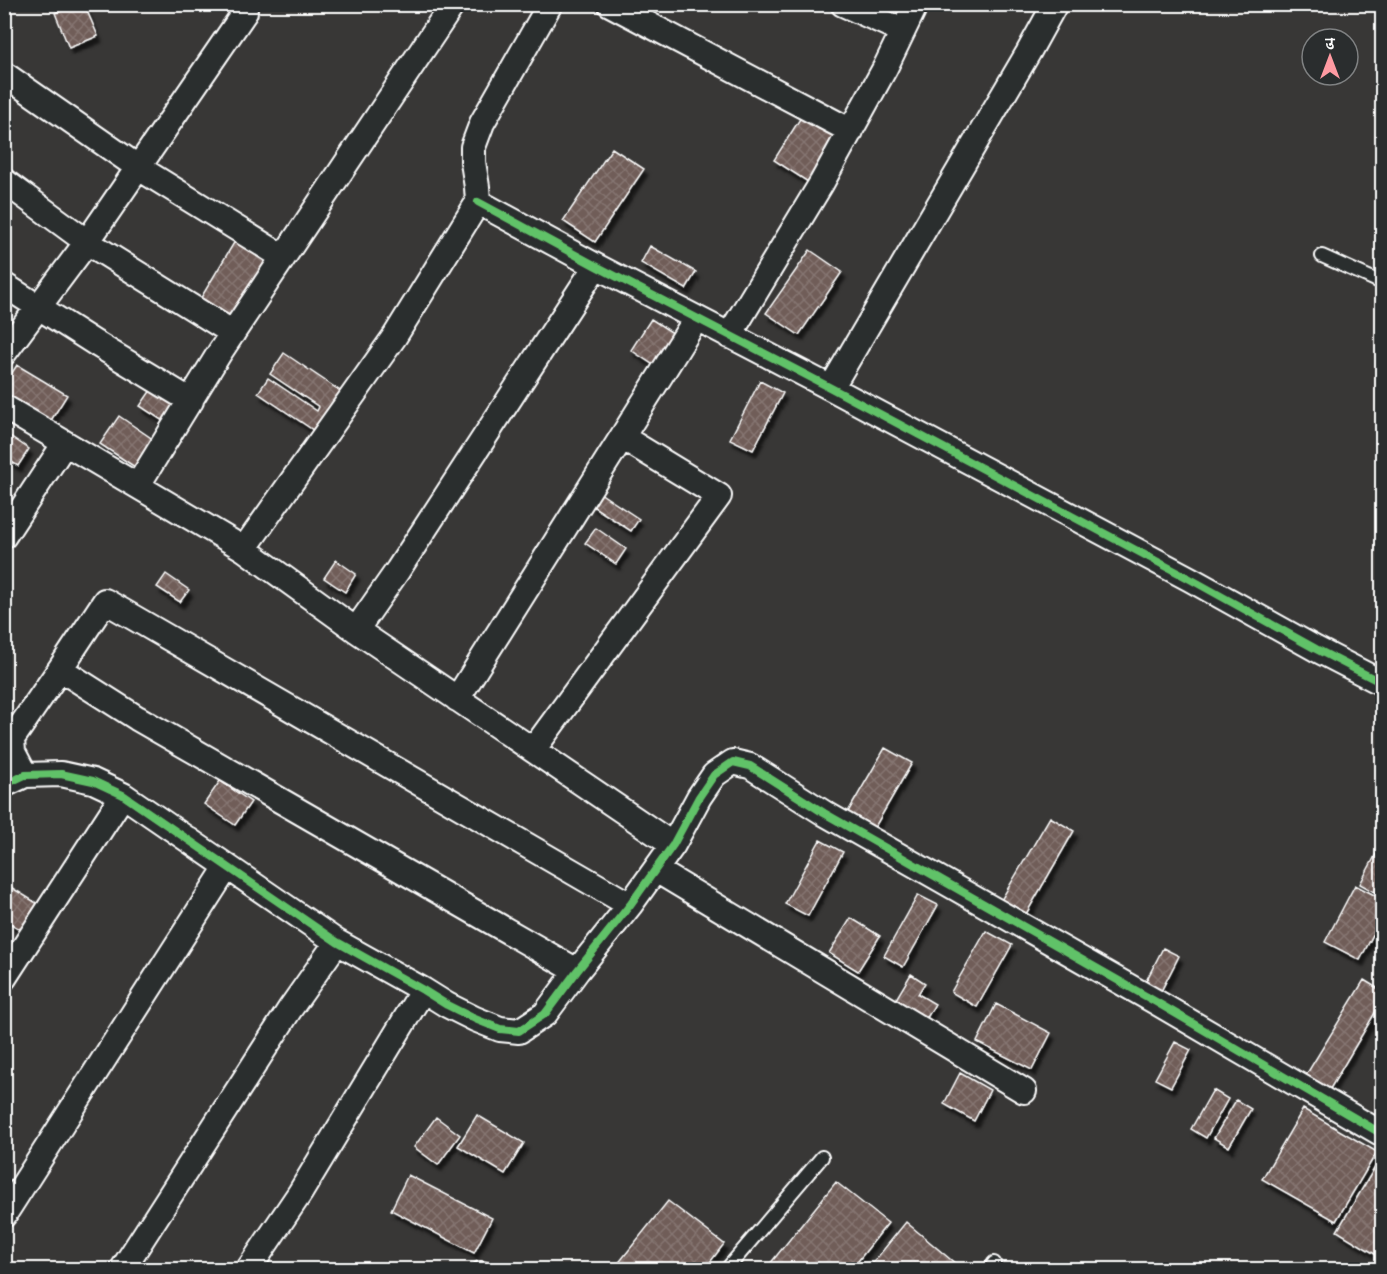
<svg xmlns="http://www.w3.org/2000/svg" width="1387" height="1274" font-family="Dekko,'Playpen Sans Deva',sans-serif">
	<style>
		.building { fill: url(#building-cross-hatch); stroke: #fff; stroke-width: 1.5; filter: url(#shadow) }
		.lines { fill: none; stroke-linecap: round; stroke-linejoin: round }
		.lane-casing { stroke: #fff; stroke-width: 16 }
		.street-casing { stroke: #fff; stroke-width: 28 }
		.lane { stroke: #2a2d2e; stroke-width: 12 }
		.street { stroke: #2a2d2e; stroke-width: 24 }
		.cycleway-casing { stroke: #2a2d2e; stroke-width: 11 }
		.cycleway { stroke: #61c268; stroke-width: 8 }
	</style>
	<defs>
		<pattern id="building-cross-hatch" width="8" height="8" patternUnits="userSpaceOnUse" patternTransform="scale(1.5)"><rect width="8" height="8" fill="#6f5d58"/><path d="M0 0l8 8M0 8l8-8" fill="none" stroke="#857571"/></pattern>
		<filter id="shadow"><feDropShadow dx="3.5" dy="6" stdDeviation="1.5" flood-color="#0009"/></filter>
	</defs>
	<rect width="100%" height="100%" fill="#383736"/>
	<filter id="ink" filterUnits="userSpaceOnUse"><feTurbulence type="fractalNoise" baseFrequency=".0167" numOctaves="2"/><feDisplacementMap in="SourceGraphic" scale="12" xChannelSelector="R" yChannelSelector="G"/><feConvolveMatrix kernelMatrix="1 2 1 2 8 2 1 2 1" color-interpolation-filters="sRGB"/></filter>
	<g filter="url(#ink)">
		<path class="building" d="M 76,4 L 84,4 L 98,36 L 69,48 L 55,13 Z
			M 803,114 L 837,136 L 808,182 L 774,160 Z
			M 612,148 L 644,169 L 595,242 L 563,221 Z
			M 235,241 L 266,260 L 230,319 L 199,301 Z
			M 650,246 L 696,272 L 686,289 L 641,263 Z
			M 810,250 L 842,272 L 799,335 L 766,313 Z
			M 651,319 L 679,337 L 658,368 L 631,350 Z
			M 284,353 L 349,397 L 322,436 L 258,393 L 268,378 L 317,411 L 319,407 L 270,374 Z
			M 17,365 L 67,395 L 50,422 L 4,394 L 4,385 Z
			M 760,381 L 783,393 L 753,450 L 730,439 Z
			M 151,390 L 177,407 L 166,423 L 140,406 Z
			M 119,416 L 154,440 L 135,467 L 100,444 Z
			M 4,432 L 29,449 L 18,466 L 4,457 Z
			M 600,493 L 639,519 L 631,531 L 591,505 Z
			M 596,528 L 626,549 L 616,564 L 585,543 Z
			M 336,560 L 356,574 L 345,592 L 324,578 Z
			M 166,574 L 189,590 L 180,602 L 157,587 Z
			M 885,748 L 912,763 L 872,832 L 845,817 Z
			M 220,781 L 251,802 L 235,825 L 204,804 Z
			M 1050,817 L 1074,831 L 1022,921 L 997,907 Z
			M 820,840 L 843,852 L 808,916 L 785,904 Z
			M 1382,843 L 1382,896 L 1360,884 Z
			M 4,883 L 43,907 L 27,933 L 4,920 Z
			M 1355,885 L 1382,899 L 1382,917 L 1360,960 L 1325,942 Z
			M 918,895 L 938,905 L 903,967 L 884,956 Z
			M 851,918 L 880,936 L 858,971 L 829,953 Z
			M 986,931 L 1012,945 L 977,1007 L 951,992 Z
			M 1163,948 L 1179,956 L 1158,997 L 1142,989 Z
			M 911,974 L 925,983 L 918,994 L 935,1004 L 921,1028 L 890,1009 Z
			M 1364,980 L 1382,991 L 1382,1001 L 1327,1094 L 1303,1080 Z
			M 996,1004 L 1051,1033 L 1032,1070 L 977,1042 Z
			M 1175,1042 L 1191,1050 L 1171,1087 L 1155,1079 Z
			M 960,1073 L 990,1090 L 974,1121 L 944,1104 Z
			M 1213,1090 L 1228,1099 L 1206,1138 L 1191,1129 Z
			M 1236,1100 L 1251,1109 L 1229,1147 L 1214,1138 Z
			M 1303,1109 L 1377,1152 L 1336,1221 L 1262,1179 Z
			M 477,1115 L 524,1143 L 505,1174 L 458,1146 Z
			M 436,1117 L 460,1135 L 438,1165 L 414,1147 Z
			M 1380,1159 L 1382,1161 L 1382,1248 L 1378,1256 L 1337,1231 Z
			M 408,1175 L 492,1218 L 474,1253 L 391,1210 Z
			M 836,1182 L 888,1223 L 851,1270 L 765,1270 Z
			M 668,1201 L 724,1244 L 704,1270 L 613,1270 Z
			M 906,1222 L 963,1270 L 867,1270 Z"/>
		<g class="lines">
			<g class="lane-casing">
				<path id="lane" d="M 1322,256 L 1382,283
					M 477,1270 L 480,1268 L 493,1270
					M 726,1270 L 822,1157
					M 989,1270 L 994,1263"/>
			</g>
			<g class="street-casing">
				<path id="street" d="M 610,4 L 851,131
					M 843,4 L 903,31
					M 4,74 L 139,168 L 283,257
					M 4,181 L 87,242 L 233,333
					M 478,202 L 596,266 L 831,388 L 1190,579 L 1316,649 L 1382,683
					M 4,285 L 95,343 L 191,401
					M 729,336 L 821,184 L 885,68 L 916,4
					M 4,353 L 87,242 L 245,12
					M 831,388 L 1028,53 L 1055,4
					M 4,407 L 244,549 L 356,630 L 673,845
					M 138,485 L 220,352 L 453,4
					M 4,536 L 65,443
					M 244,549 L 395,336 L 478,202 L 477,187 L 473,162 L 473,147 L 482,123 L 550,4
					M 356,630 L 398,570 L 596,266
					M 60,669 L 137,718 L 577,971
					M 457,699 L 622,437 L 696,319
					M 533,750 L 719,496 L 622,437
					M 25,775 L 13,752 L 12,739 L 60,669 L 105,601 L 630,905
					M 4,785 L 25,775 L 61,774 L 93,781 L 123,795 L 337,942 L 423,990 L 447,1005 L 475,1019 L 500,1029 L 519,1031 L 545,1014 L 577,971 L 630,905 L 673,845 L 699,797 L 714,775 L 733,762 L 750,766 L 824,813 L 1156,1002 L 1382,1134
					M 656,870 L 1024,1091
					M 4,978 L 123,795
					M 4,1215 L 227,867
					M 122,1270 L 290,1009 L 337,942
					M 248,1270 L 300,1193 L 423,990"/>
			</g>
			<use href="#lane" class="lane"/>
			<use href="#street" class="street"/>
			<g class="cycleway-casing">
				<path id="cycleway" d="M 478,202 L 596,266 L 831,388 L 1190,579 L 1316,649 L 1382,683
					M 4,785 L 25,775 L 61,774 L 93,781 L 123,795 L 337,942 L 423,990 L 447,1005 L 475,1019 L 500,1029 L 519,1031 L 545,1014 L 577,971 L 630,905 L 673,845 L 699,797 L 714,775 L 733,762 L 750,766 L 824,813 L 1156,1002 L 1382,1134"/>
			</g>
			<use href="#cycleway" class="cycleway"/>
		</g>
	</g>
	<rect width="1387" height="1274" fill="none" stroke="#2a2d2e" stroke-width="24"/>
	<rect x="12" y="12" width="1363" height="1250" fill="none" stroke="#fff" stroke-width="2" filter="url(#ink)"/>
	<g transform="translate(1330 57)"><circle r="28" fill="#2a2d2e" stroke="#7f8182" stroke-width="1.5"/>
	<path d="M0-4.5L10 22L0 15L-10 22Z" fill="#ff9aa2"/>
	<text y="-9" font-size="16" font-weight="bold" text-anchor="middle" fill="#ffffff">उ</text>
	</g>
</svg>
